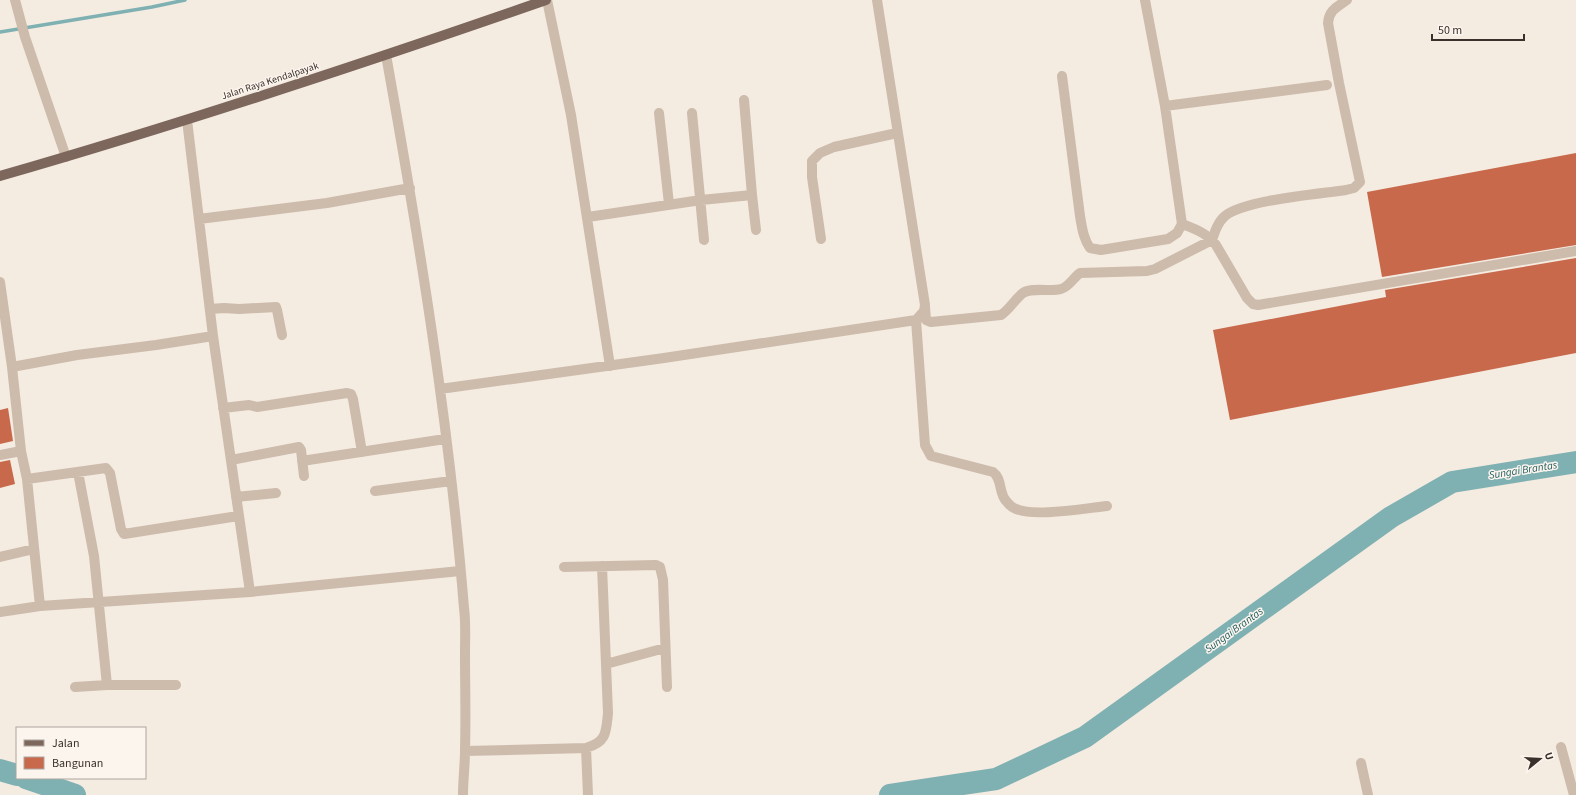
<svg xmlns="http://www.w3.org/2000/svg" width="1576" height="795" font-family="'Source Sans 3',sans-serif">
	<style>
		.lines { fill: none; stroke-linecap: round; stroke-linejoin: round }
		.stream { stroke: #7fb0b2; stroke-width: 3.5 }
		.river { stroke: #7fb0b2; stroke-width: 22 }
		.building { fill: #c8694b }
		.minor { stroke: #cdbbac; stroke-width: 10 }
		.major { stroke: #7d675c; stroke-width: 10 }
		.labels { text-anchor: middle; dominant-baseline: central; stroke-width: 3; stroke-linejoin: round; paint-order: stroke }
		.street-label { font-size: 10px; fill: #3b302b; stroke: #fbf5ee }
		.water-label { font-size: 11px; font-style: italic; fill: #1f5a5e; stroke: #fbf5ee }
	</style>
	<rect width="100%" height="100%" fill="#f4ebe1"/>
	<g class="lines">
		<path class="stream" d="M 0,32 L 152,7 L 185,0"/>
		<path class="river" d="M 0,770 L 17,775
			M 26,778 L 75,795
			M 890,795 L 996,779 L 1085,737 L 1391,517 L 1452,482 L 1576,462"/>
	</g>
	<path class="building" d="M 1576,153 L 1576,245 L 1382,277 L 1367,192 Z
		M 1576,258 L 1576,353 L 1230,420 L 1213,330 L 1386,297 L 1385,290 Z
		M 8,408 L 13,441 L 0,444 L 0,410 Z
		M 10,460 L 15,484 L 0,488 L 0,462 Z"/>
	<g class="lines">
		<path class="minor" d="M 15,0 L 25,37 L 66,157
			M 547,0 L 571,115 L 610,366
			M 386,55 C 419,239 449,422 464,608 C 466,623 465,638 465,653 C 465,685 466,718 465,750 C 465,765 463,780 463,795
			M 1062,76 L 1080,216 C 1082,227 1083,238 1090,248 L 1101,250 L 1168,239 L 1177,233 L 1182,224 L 1165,106 L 1145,0
			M 1165,106 L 1327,85
			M 659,113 L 669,204
			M 692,113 L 704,240
			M 187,120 L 213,336 L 250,592
			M 752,195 L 756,230
			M 588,217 L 701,200 L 752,195 L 744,100
			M 199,219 L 327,203 L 410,188
			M 1182,224 C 1195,229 1207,233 1216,245 L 1247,298 L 1253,304 L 1258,305 L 1576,251
			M 821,239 L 812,177 L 812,161 L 820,153 L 834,147 L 897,133
			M 0,282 L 12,367 L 21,451 L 27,479 L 40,606 L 250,592 L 460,571
			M 925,307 L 926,320 L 931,322 L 1001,315 C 1010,309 1015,299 1023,293 C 1032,287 1051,292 1061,289 C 1069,287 1073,278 1080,273 L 1147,271 L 1155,269 L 1212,240 C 1215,231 1218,222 1225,216 C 1244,200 1319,194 1346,190 L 1354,188 L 1360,182 L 1339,83 L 1328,23 C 1329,10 1337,7 1347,0
			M 210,309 L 224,308 L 239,309 L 276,307 L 277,310 L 282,335
			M 916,320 L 925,445 L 931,456 L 993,472 C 1003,479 998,494 1007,502 C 1009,504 1011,507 1014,508 C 1031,518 1086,508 1107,506
			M 12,367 L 77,355 L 156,345 L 213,336
			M 440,389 L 664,358 L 916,320 L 924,311 L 925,305 L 877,0
			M 223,408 L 249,405 L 257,407 L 347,393 L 351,394 L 353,399 L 362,452
			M 0,455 L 21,451
			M 231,460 L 299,447 L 301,450 L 304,476
			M 302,461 L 445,439
			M 78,472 L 94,556 L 107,685 L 176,685
			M 27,479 L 106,468 L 110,473 L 121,529 L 124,534 L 238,516
			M 375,491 L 451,481
			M 236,497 L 276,493
			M 0,557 L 34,549
			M 564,567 L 656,565 L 660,567 L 663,580 L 667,687
			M 0,612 L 40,606
			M 606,664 L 665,648
			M 75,687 L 107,685
			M 1561,747 L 1574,795
			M 586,748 L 588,795
			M 465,751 L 586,748 C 607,742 606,732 608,713 L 602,566
			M 1361,763 L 1368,795"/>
		<path class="major" d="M 0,176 C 184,123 365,63 546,0"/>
	</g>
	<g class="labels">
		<g class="street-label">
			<text transform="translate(270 81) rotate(-18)">Jalan Raya Kendalpayak</text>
		</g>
		<g class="water-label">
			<text transform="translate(1523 470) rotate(-9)">Sungai Brantas</text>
			<text transform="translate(1234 630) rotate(-36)">Sungai Brantas</text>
		</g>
	</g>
	<rect x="16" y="727" width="130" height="52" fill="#fbf5ee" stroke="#aea6a0"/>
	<rect x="24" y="740" width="20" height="6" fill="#7d675c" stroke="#aea6a0"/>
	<text x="52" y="747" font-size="12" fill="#3b302b">Jalan</text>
	<rect x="24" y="757" width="20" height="12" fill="#c8694b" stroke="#aea6a0"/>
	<text x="52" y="767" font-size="12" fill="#3b302b">Bangunan</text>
	<g transform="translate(1540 759) rotate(72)" stroke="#fbf5ee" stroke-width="3" paint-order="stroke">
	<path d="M0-3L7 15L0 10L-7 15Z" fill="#3b302b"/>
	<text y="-6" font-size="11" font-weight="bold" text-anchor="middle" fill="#3b302b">U</text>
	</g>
	<path d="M1432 34v6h92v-6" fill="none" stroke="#3b302b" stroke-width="2"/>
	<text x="1438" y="34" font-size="12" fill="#3b302b" stroke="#fbf5ee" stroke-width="3" paint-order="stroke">50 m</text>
</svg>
